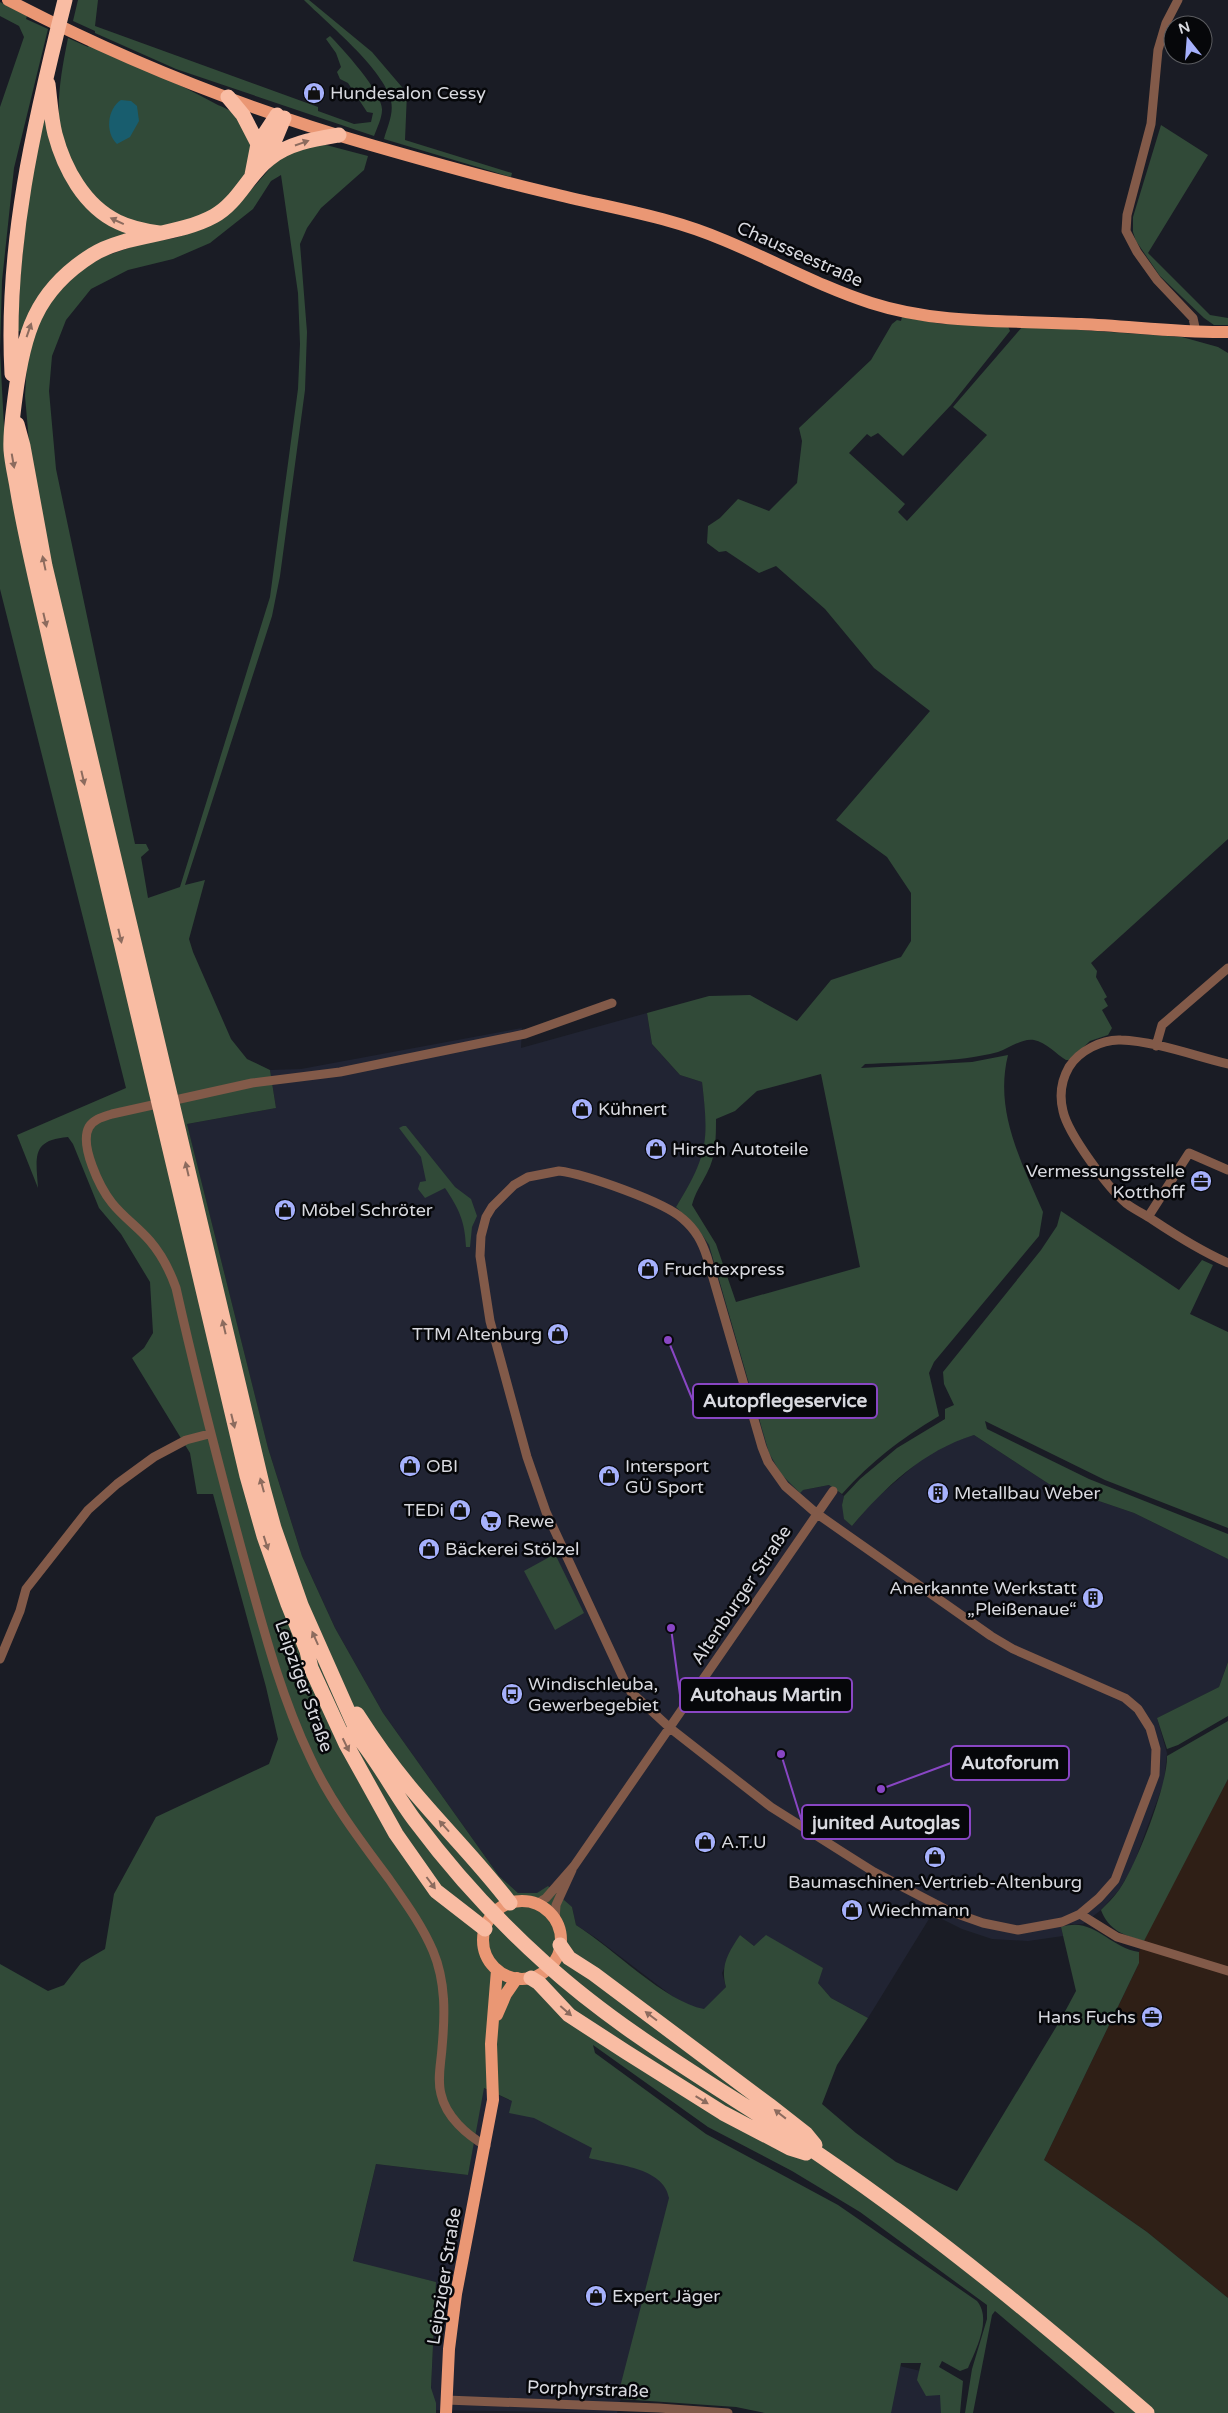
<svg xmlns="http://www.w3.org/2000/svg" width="1228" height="2413" font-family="'Varela Round',sans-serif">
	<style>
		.built { fill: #212433 }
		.industrial { fill: #2f1f16 }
		.green { fill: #314a38; fill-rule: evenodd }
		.water { fill: #185d6e }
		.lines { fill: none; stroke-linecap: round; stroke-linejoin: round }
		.street { stroke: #825a49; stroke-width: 9 }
		.primary { stroke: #ea9774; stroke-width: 12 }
		.highway { stroke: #f9bca3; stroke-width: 15 }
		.oneway { fill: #8c6b5e }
		.labels { text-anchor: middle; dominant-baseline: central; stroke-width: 5; stroke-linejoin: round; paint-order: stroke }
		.poi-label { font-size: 18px; fill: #d8d9df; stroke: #06070a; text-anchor: start }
		.street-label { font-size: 18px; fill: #d8d9df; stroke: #06070a }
		.leader { fill: none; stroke: #8946c4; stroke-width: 2 }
		.callout-dot { fill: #8946c4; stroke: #06070a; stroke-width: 2 }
		.callout { fill: #06070a; stroke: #8946c4; stroke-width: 2 }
		.callout-label { font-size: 19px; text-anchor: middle; font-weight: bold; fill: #d8d9df }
	</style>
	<rect width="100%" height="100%" fill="#1a1c25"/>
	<path class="built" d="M 647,1013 L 652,1044 L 680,1075 L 702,1082 L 707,1123 L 703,1159 L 693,1179 L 676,1207 L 698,1229 L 709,1245 L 760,1423 L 803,1490 L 829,1485 L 844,1496 L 842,1505 L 852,1526 L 873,1501 L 923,1458 L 952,1442 L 974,1435 L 1049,1484 L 1134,1513 L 1228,1559 L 1228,1662 L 1219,1687 L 1157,1718 L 1167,1753 L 1164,1782 L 1133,1866 L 1119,1890 L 1101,1910 L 1083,1924 L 1071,1924 L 1061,1927 L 1063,1936 L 1028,1941 L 992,1939 L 962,1929 L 932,1914 L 868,2018 L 831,1998 L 818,1983 L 754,1946 L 740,1935 L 722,1973 L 726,1987 L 704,2010 L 692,2007 L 672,1996 L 596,1938 L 576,1925 L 572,1907 L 537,1893 L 518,1893 L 499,1876 L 383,1713 L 335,1628 L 302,1556 L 268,1448 L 187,1124 L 276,1108 L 270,1070 L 301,1069 L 522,1028 L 521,1048 Z
		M 483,2088 L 680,2177 L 617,2413 L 430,2410 L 436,2282 L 353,2262 L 376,2164 L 468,2175 Z
		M 895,2365 L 938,2375 L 956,2413 L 887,2413 Z"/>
	<path class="industrial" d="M 1228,1779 L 1228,2298 L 1147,2232 L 1044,2160 L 1139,1963 L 1139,1952 L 1149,1929 Z"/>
	<path class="green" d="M 78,0 L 98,0 L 95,26 L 318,107 L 318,111 L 354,124 L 371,122 L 373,113 L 367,112 L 348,83 L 340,79 L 337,72 L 341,67 L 336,53 L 326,39 L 330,36 C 342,48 383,93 382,110 C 382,118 377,128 374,136 L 176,69 L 95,33 L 95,31 L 73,21 Z
		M 304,0 L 309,0 L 372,52 L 407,93 L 405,140 L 512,173 L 511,177 L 384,139 C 387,127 394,114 391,101 C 384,69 327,23 304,0 Z
		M 0,2 L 27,16 L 26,19 L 48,29 L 14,168 L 2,281 L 0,351 L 4,427 L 49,551 L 29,442 L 25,396 L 28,344 L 46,304 L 91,261 L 140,244 L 175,238 L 199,230 L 238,205 L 279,158 L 310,145 L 326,145 L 368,156 L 364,170 L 321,208 L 307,228 L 300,244 L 307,332 L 305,390 L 280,576 L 272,616 L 185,885 L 205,880 L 189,939 L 193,952 L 231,1039 L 247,1059 L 270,1070 L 276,1108 L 187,1124 L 268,1448 L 302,1556 L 335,1628 L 383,1713 L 499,1876 L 518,1893 L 537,1893 L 548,1886 L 572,1907 L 576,1925 C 613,1948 665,2002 704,2009 L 726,1987 C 720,1966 728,1953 740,1935 L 754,1946 L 766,1935 L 823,1968 L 818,1983 L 831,1998 L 868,2018 L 837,2065 L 822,2104 L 856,2133 L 896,2162 L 957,2191 L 1061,2019 L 1076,1991 L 1061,1927 C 1094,1916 1108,1947 1139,1952 L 1139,1963 L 1044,2160 L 1147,2232 L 1228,2298 L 1228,2413 L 1115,2413 L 995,2311 L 992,2315 L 973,2413 L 965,2413 L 972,2369 L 987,2319 L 987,2305 L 860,2212 L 792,2171 L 708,2127 L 593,2045 L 595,2053 L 706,2134 L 838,2205 L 977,2301 C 992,2319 976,2349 968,2368 L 960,2371 L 942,2361 L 939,2367 L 963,2381 L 960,2413 L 941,2413 L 940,2395 L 926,2396 L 917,2380 L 921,2363 L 901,2363 L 891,2413 L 765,2413 L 736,2407 L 620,2399 L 618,2395 L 669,2198 C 664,2167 615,2165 589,2158 L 592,2148 L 534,2118 L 509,2113 L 512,2101 L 484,2088 L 468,2175 L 376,2164 L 353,2261 L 436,2282 L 431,2388 L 436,2403 L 436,2413 L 0,2413 L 0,1964 L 48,1991 L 64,1985 L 81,1963 L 105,1949 L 114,1894 L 156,1817 L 269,1764 L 278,1739 L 266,1687 L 213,1494 L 197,1494 L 190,1453 L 132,1358 L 144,1348 L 153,1333 L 150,1282 L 121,1234 L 99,1208 L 73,1144 L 68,1137 C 31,1140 36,1157 38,1188 L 17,1135 L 126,1088 L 0,589 L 0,107 L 24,37 L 19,26 L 0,16 ZM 281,175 L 298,293 L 300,344 L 298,389 L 270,597 L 180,887 L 148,898 L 141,857 L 149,850 L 146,844 L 135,844 L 56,469 L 49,391 L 52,356 L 66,320 L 91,289 L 128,270 L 173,259 L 210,243 L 253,209 L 271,181 Z
		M 68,38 L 88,47 L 89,45 C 132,64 175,81 216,104 C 222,107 232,110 235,116 C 240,122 252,143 253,149 C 254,152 252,157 251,160 C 244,199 192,226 155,227 C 135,227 115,215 101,202 C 48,153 55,103 68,38 Z
		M 44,117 L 65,174 L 131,231 L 91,251 L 23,332 L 18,331 L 20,281 L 28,195 Z
		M 1161,125 L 1208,155 L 1148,253 L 1210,315 L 1228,318 L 1228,325 L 1214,325 L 1204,318 L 1160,276 L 1136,241 L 1133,232 L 1133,217 Z
		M 902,317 L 942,324 L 1004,325 L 1008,326 L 1010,331 L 951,405 L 903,456 L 878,433 L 871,437 L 867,434 L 849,453 L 905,504 L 898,512 L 907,521 L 987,435 L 953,407 L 1023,326 L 1182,337 L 1218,347 L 1228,353 L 1228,839 L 1091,963 L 1097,971 L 1096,977 L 1107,997 L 1104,999 L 1108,1006 L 1102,1010 L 1112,1028 L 1108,1035 L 1090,1041 L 1070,1060 L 1066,1060 C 1056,1054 1046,1042 1034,1040 C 1022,1038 1010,1048 998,1052 C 956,1063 908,1062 865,1064 L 861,1068 L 972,1062 L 1008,1055 C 994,1111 1021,1161 1043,1212 L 1039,1236 L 934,1362 L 929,1373 L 939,1416 C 899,1440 873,1460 842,1494 L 829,1485 L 803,1490 L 800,1493 L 781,1474 L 769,1453 L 709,1245 L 698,1229 L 676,1207 C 708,1155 709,1141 702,1082 L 680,1075 L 652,1044 L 647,1013 L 709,996 L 750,995 L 797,1021 L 831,980 L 901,957 L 911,941 L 911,893 L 887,857 L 836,820 L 930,711 L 874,668 L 825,609 L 776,566 L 759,573 L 726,551 L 719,552 L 707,543 L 708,526 L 720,518 L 738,499 L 769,511 L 797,483 L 802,441 L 799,428 L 871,360 L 892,324 L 897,320 L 901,321 ZM 821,1074 L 860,1267 L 736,1302 L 716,1244 L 692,1205 C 695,1193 701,1185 707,1173 C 716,1157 716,1137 716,1119 L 735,1111 L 757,1091 Z
		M 403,1126 L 406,1126 L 455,1187 L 471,1199 L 477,1216 L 472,1227 L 470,1247 L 466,1247 C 465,1221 459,1209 445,1188 L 425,1198 L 418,1189 L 420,1182 L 426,1181 L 421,1157 L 399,1128 Z
		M 1061,1211 L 1179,1290 L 1202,1260 L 1213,1265 L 1190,1314 L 1228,1332 L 1228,1528 L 1105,1480 L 985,1421 L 987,1429 L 1089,1479 L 1228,1534 L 1228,1559 L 1134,1513 L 1049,1484 L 974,1435 C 923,1451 886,1486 852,1526 L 844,1519 L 842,1505 L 844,1496 L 860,1479 L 897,1448 L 945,1419 L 945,1409 L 954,1405 L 944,1384 L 943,1372 L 1041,1250 L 1057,1226 Z
		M 555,1554 L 584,1613 L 555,1630 L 524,1571 Z
		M 1228,1662 L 1228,1716 L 1178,1745 L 1167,1749 L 1157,1718 L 1219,1687 Z
		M 1228,1721 L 1228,1779 L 1144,1941 C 1125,1936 1108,1930 1101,1910 C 1107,1904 1114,1897 1119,1890 C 1136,1866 1168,1784 1167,1756 Z"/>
	<path class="water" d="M 121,100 L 131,101 L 137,106 L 139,121 L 130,137 L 117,144 C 105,133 107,109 121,100 Z"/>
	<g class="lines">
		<path class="street" d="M 1178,0 L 1166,23 L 1158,50 L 1151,124 L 1127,215 L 1126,231 L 1137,252 L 1157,280 L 1193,318 L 1196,332
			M 1156,1046 L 1162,1025 L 1228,968
			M 1228,1064 C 1195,1056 1154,1041 1121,1040 C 1102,1039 1079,1051 1069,1067 C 1061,1081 1059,1095 1063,1111 C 1068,1134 1108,1188 1127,1204 C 1135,1210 1144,1214 1153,1220 C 1177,1236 1201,1251 1228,1263
			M 559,1171 C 585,1174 665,1202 683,1219 C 696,1230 702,1242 707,1257 L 762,1447 L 768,1462 L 785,1486 L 816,1513 L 991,1636 L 1013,1649 L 1125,1698 L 1138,1709 L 1150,1728 L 1156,1749 L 1155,1775 L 1115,1880 L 1099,1898 L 1080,1914 L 1062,1922 L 1018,1930 L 983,1923 L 949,1911 L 874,1872 L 771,1807 L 670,1728 L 631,1692 L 625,1682 L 546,1512 L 527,1457 L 490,1321 L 480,1256 L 481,1236 L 486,1217 L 492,1207 L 514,1185 L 528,1177 Z
			M 1148,1217 L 1189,1153 L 1228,1170
			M 0,1659 L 20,1611 L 26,1589 L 88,1510 L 117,1484 L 154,1457 L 186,1440 L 209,1434
			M 536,1904 L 546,1898 L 574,1866 L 833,1491
			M 1080,1914 L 1117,1937 L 1228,1971
			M 555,1920 L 556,1905 L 572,1870
			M 486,2146 C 467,2135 446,2117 441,2094 C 437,2079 441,2063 442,2048 C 445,2015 446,1982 433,1951 C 422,1925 405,1902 389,1879 C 360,1840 330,1801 310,1757 C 281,1696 264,1631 246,1566 C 221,1474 197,1382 176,1288 C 170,1271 162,1255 150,1241 C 138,1227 123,1217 112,1203 C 100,1188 79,1145 89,1127 C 94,1119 103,1117 112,1114 L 252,1083 L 340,1072 L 525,1034 L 612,1003
			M 446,2400 L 659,2408 L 728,2413"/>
		<path class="primary" d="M 8,0 C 123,60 246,109 371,145 C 430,162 490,179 550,193 C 590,203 630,210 669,221 C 740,240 802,281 871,303 C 939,325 1010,320 1081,324 C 1130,326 1179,333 1228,332
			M483 1940a39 39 0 1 1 78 0a39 39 0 1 1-78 0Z
			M 497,2015 L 506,1994 L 517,1978
			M 446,2413 L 449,2349 L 456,2294 L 493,2100 L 491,2044 L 497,1970"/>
		<path class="highway" d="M 48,84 C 50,100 51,118 55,134 C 64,168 84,206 118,222 C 130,228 145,231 159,233
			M 228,97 L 243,115 L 258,144
			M 339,135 C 315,139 288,143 269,159 C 248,175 238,203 214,216 C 178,236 125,234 92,255 C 35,291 23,334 15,398 C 13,414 10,433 11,450 C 12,463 15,475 17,487 C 26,542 40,596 52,650 L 247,1476 L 264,1536 L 288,1604 L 307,1651 L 311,1668 L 346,1744 L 396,1834 L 436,1891 L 485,1929
			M 267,159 L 284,118
			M 252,175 L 258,144 L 277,115
			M 12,374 C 5,246 34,123 65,0
			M 17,424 L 23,446 L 45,566 L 263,1488 L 274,1528 L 301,1605 L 360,1738
			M 357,1714 C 373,1739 390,1763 409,1786 C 442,1826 479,1862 510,1903
			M 353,1731 C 377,1758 394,1793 416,1822 C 454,1873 497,1920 545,1963 C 630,2040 733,2095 827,2160 C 939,2237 1044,2324 1147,2413
			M 560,1945 L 569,1958 L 594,1974 L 769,2105 L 806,2134 L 815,2145
			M 531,1978 L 539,1983 L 569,2015 L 626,2052 L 723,2113 L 790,2148 L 806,2153"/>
	</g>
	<defs><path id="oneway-solid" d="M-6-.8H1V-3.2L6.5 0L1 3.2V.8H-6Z" transform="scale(1.25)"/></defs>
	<g class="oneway">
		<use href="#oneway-solid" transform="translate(302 143) rotate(-19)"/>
		<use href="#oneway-solid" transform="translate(117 221) rotate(-155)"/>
		<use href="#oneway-solid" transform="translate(29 330) rotate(-71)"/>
		<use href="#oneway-solid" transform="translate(13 461) rotate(80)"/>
		<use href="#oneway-solid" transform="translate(44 563) rotate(-102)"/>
		<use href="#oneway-solid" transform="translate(45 620) rotate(77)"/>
		<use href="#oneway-solid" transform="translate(83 778) rotate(77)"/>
		<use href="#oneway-solid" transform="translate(120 936) rotate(77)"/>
		<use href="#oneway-solid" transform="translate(187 1169) rotate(-103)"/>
		<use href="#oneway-solid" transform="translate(224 1327) rotate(-103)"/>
		<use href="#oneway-solid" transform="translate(233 1421) rotate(76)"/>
		<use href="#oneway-solid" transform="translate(262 1485) rotate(-105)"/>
		<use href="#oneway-solid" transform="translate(266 1543) rotate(72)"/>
		<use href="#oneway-solid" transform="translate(315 1638) rotate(-114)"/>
		<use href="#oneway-solid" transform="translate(346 1745) rotate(64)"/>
		<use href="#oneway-solid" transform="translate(444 1826) rotate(-132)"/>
		<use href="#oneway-solid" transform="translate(431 1883) rotate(53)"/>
		<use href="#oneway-solid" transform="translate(566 2011) rotate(41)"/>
		<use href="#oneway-solid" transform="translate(651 2016) rotate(-143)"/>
		<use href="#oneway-solid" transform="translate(702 2100) rotate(31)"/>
		<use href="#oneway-solid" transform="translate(780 2114) rotate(-142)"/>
	</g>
	<defs>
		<g id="shop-disc" transform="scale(1.125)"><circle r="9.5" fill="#a6b1fc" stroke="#06070a"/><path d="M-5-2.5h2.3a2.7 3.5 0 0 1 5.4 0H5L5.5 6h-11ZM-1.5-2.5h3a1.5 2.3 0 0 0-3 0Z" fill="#111"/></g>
		<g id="office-disc" transform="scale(1.125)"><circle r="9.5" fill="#a6b1fc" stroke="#06070a"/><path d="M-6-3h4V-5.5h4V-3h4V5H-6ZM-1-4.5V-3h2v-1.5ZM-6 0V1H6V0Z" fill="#111"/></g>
		<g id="building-disc" transform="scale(1.125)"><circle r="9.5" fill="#a6b1fc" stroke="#06070a"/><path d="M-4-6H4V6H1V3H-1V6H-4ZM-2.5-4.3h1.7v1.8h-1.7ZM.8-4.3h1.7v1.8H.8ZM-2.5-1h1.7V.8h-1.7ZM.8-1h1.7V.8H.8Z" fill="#111"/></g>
		<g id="supermarket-disc" transform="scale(1.125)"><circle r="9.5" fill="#a6b1fc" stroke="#06070a"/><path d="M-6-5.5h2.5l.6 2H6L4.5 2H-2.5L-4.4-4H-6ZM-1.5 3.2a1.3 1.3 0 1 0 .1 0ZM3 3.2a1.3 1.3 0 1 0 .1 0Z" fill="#111"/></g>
		<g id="bus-disc" transform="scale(1.125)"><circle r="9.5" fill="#a6b1fc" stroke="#06070a"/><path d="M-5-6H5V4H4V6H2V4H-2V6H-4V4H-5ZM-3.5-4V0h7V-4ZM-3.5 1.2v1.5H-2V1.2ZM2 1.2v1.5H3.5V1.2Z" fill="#111"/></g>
	</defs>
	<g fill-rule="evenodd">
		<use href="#shop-disc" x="314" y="93"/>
		<use href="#shop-disc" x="582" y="1109"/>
		<use href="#shop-disc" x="656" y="1149"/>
		<use href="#office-disc" x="1201" y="1181"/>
		<use href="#shop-disc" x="285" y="1210"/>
		<use href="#shop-disc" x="648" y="1269"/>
		<use href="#shop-disc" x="558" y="1334"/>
		<use href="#shop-disc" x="410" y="1466"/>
		<use href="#shop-disc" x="609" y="1476"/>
		<use href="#building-disc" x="938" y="1493"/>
		<use href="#shop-disc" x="460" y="1510"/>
		<use href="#supermarket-disc" x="491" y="1521"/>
		<use href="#shop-disc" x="429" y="1549"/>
		<use href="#building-disc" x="1093" y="1598"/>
		<use href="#bus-disc" x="512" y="1694"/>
		<use href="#shop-disc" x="705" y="1842"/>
		<use href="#shop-disc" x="935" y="1857"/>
		<use href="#shop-disc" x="852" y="1910"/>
		<use href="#office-disc" x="1152" y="2017"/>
		<use href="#shop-disc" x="596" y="2296"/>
	</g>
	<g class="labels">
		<g class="poi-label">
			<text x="330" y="93">Hundesalon Cessy</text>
			<text x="598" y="1109">Kühnert</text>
			<text x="672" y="1149">Hirsch Autoteile</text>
			<text x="1185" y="1171" text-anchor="end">Vermessungsstelle<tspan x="1185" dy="21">Kotthoff</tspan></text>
			<text x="301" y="1210">Möbel Schröter</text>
			<text x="664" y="1269">Fruchtexpress</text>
			<text x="542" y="1334" text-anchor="end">TTM Altenburg</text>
			<text x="426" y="1466">OBI</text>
			<text x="625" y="1466">Intersport<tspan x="625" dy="21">GÜ Sport</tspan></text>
			<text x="954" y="1493">Metallbau Weber</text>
			<text x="444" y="1510" text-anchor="end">TEDi</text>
			<text x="507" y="1521">Rewe</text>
			<text x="445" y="1549">Bäckerei Stölzel</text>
			<text x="1077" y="1588" text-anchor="end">Anerkannte Werkstatt<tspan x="1077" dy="21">„Pleißenaue“</tspan></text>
			<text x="528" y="1684">Windischleuba,<tspan x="528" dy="21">Gewerbegebiet</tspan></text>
			<text x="721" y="1842">A.T.U</text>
			<text x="935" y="1882" text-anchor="middle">Baumaschinen-Vertrieb-Altenburg</text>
			<text x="868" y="1910">Wiechmann</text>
			<text x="1136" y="2017" text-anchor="end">Hans Fuchs</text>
			<text x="612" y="2296">Expert Jäger</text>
		</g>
		<g class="street-label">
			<text transform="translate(800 254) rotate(24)">Chausseestraße</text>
			<text transform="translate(741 1595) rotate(-56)">Altenburger Straße</text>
			<text transform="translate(304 1686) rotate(70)">Leipziger Straße</text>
			<text transform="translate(444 2276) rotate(-81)">Leipziger Straße</text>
			<text transform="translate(588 2389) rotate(2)">Porphyrstraße</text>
		</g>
	</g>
	<path class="leader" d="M668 1340L693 1401M671 1628L680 1695M881 1789L951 1763M781 1754L802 1822"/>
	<g class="callout-dot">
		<circle cx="668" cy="1340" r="5"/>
		<circle cx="671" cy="1628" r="5"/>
		<circle cx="881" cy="1789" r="5"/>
		<circle cx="781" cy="1754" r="5"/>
	</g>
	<g class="callout">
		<rect x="693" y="1384" width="184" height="34" rx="5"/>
		<rect x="680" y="1678" width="172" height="34" rx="5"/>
		<rect x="951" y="1746" width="118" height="34" rx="5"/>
		<rect x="802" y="1805" width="168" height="34" rx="5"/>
	</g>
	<g class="callout-label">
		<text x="785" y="1407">Autopflegeservice</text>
		<text x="766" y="1701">Autohaus Martin</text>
		<text x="1010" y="1769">Autoforum</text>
		<text x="886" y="1829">junited Autoglas</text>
	</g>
	<g transform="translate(1188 40) rotate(343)"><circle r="24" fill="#06070a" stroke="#5a5b5f"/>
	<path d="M0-4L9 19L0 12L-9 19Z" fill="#a6b1fc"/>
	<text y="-8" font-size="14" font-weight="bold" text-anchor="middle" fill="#d8d9df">N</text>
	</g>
</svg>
